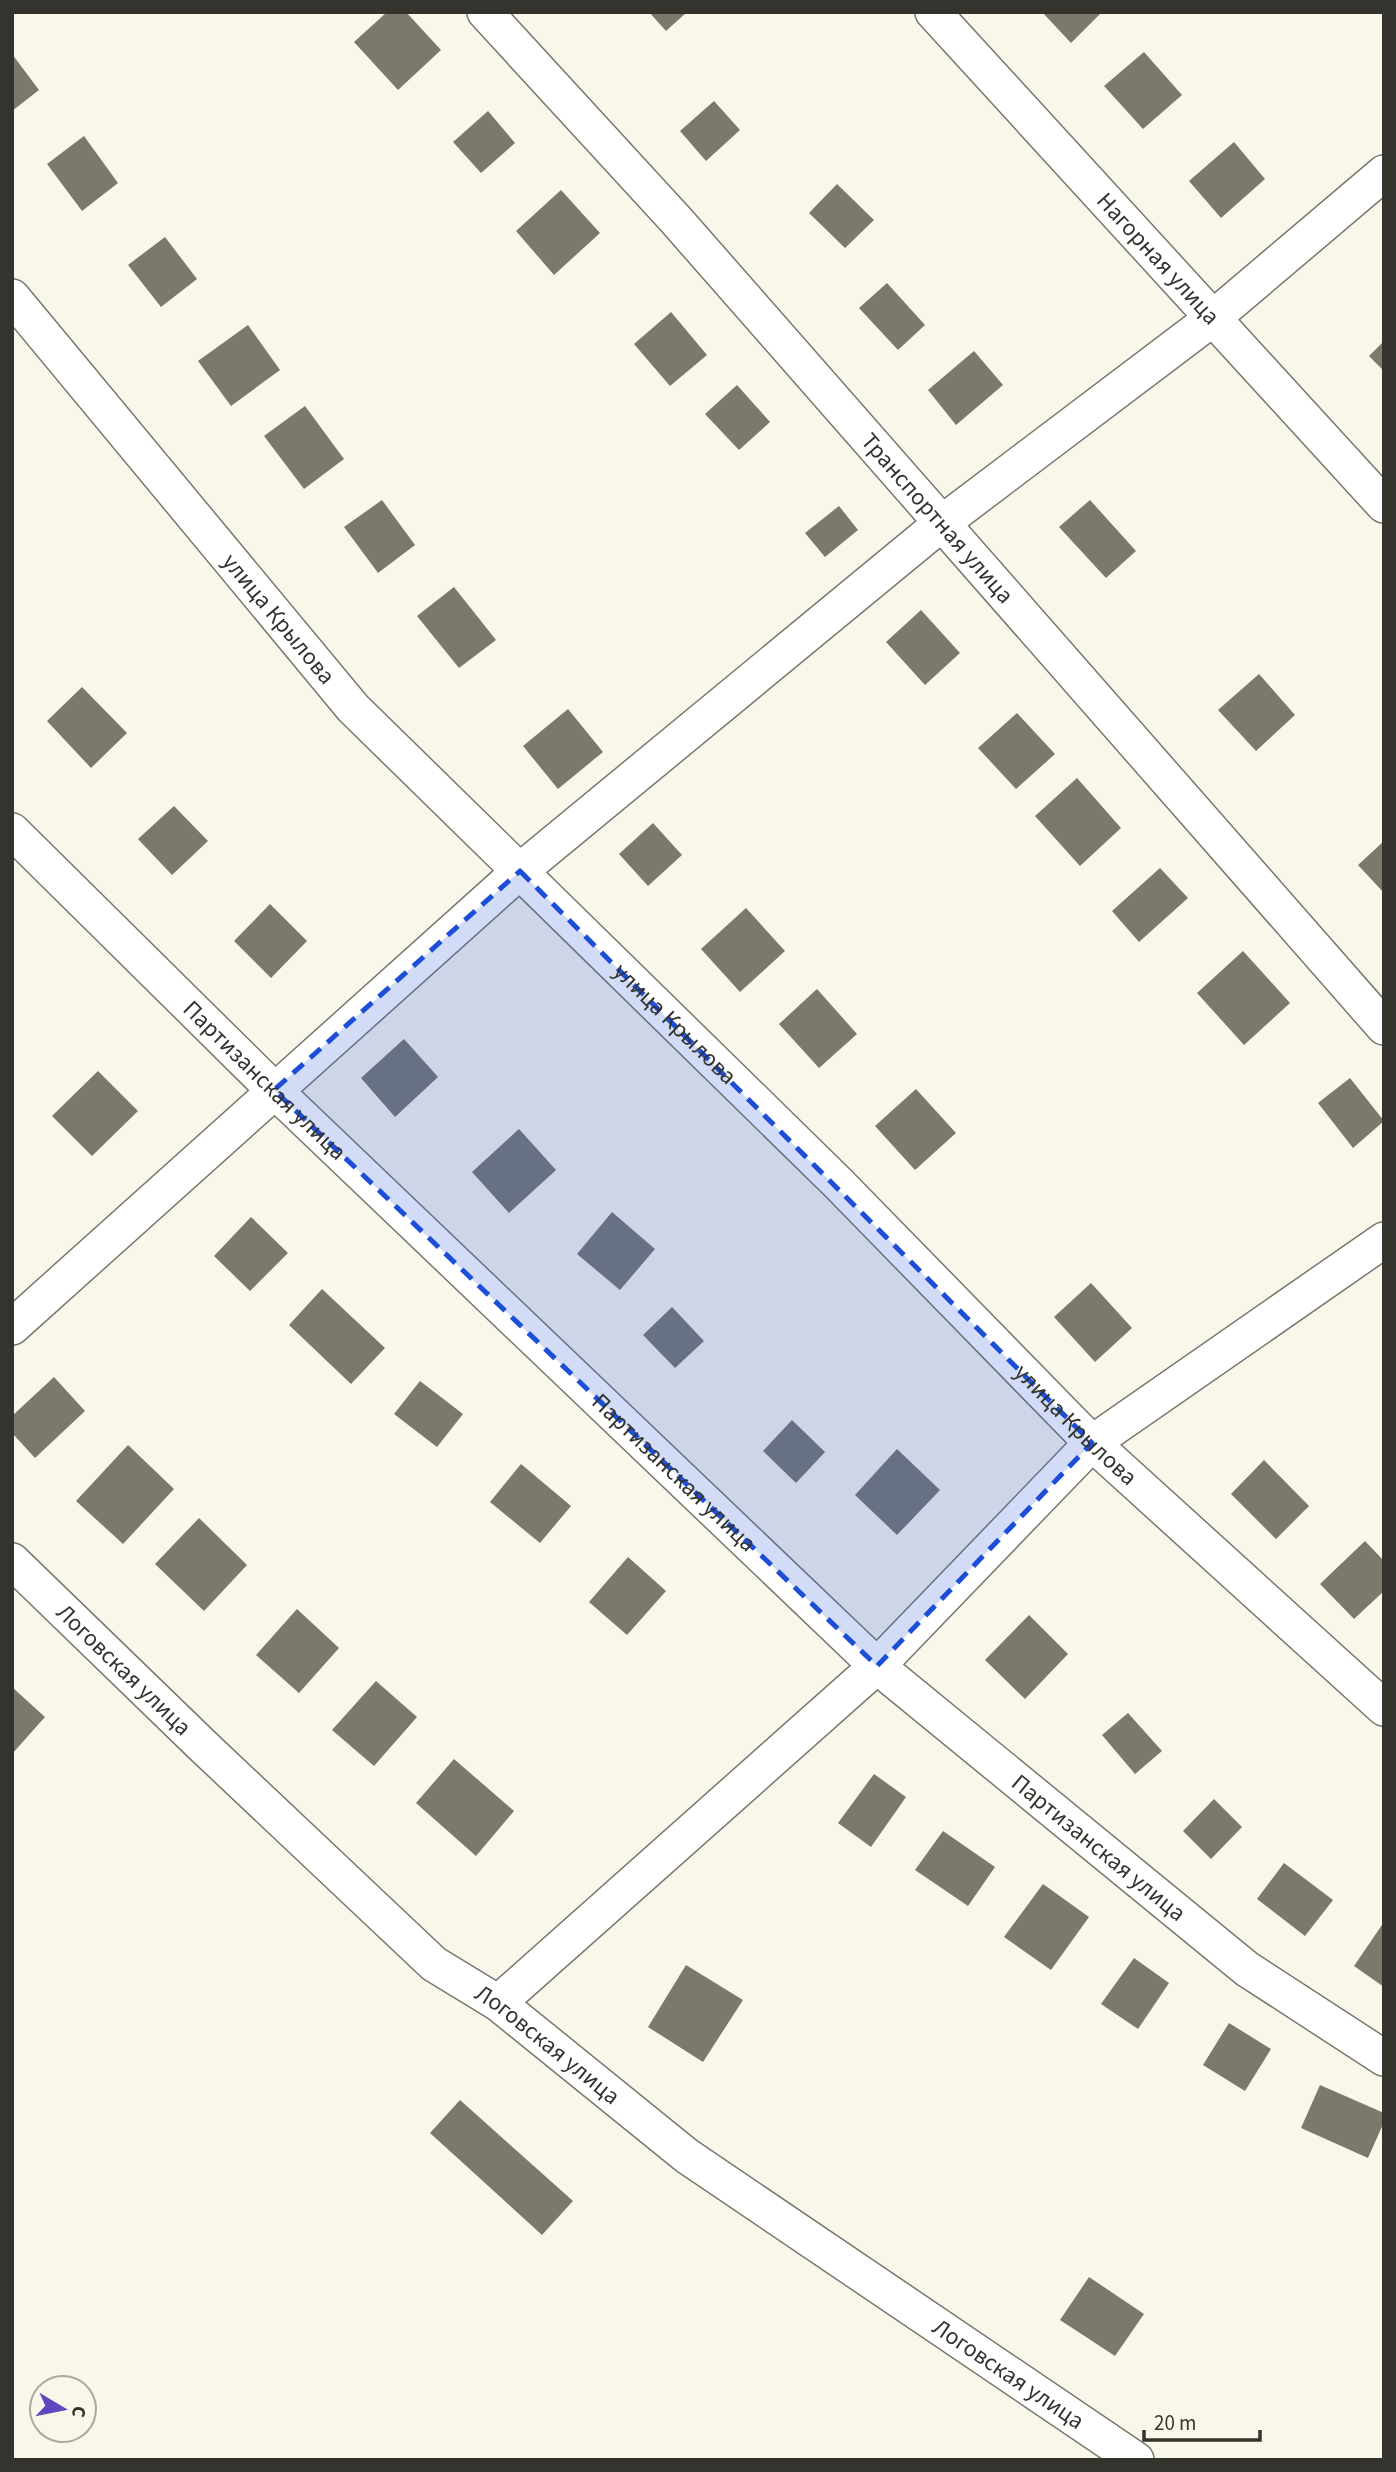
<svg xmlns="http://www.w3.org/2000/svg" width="1396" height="2472" font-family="'Source Sans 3',sans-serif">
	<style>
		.building { fill: #7b796e }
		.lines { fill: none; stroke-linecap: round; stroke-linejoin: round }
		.minor-casing { stroke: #79786d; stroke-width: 38 }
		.minor { stroke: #fff; stroke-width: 35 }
		.marked { fill: #1d4ed8; fill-opacity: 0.2; stroke: #1d4ed8; stroke-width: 5; stroke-dasharray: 14 9; stroke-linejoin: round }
		.labels { text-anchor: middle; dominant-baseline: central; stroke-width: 7; stroke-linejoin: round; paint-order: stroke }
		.street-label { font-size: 24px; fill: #34332e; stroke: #f9f7ea }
	</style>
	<rect width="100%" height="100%" fill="#f9f7ea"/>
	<path class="building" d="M 387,12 L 406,12 L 441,50 L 398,90 L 354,42 Z
		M 649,12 L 687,12 L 666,31 Z
		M 1042,12 L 1102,12 L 1071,43 Z
		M 1144,52 L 1182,95 L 1143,129 L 1104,86 Z
		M 12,54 L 39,90 L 12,111 Z
		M 714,101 L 740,130 L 706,161 L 680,131 Z
		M 488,111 L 515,143 L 481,173 L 453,142 Z
		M 84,136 L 118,183 L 82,211 L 47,164 Z
		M 1234,142 L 1265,179 L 1221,218 L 1189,181 Z
		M 837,184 L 874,220 L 845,248 L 809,213 Z
		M 561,190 L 600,233 L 554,275 L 516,231 Z
		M 165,237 L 197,279 L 161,307 L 128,265 Z
		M 887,283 L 925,325 L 898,350 L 859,308 Z
		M 671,312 L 707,355 L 670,386 L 634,344 Z
		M 248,325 L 280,370 L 231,406 L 198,361 Z
		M 1384,341 L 1384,371 L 1369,356 Z
		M 974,351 L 1003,385 L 956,425 L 928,390 Z
		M 737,385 L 770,422 L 739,450 L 705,414 Z
		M 305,406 L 344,459 L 304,489 L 264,436 Z
		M 382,500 L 415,545 L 378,573 L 344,527 Z
		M 1090,500 L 1136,551 L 1106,578 L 1059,527 Z
		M 839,506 L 858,530 L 825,557 L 805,533 Z
		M 454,587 L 496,640 L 459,668 L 417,616 Z
		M 921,610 L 960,653 L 925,685 L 886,642 Z
		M 1259,674 L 1295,715 L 1256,751 L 1218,710 Z
		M 82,687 L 127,733 L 91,768 L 47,721 Z
		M 568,709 L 603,752 L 558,789 L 523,746 Z
		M 1017,713 L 1055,754 L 1016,789 L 978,748 Z
		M 1077,778 L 1121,828 L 1080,866 L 1035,816 Z
		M 174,806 L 208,841 L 172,875 L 138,839 Z
		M 653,823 L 682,855 L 648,886 L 619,854 Z
		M 1384,841 L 1384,893 L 1358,865 Z
		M 1160,868 L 1188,898 L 1139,942 L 1112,911 Z
		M 270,904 L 307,941 L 271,978 L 234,941 Z
		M 746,908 L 785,951 L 740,992 L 701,949 Z
		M 1243,951 L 1290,1003 L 1244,1045 L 1197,993 Z
		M 817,989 L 857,1034 L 819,1068 L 779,1024 Z
		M 404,1039 L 438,1077 L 395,1117 L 361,1078 Z
		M 98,1071 L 138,1111 L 92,1156 L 52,1116 Z
		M 1350,1078 L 1384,1121 L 1353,1148 L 1318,1103 Z
		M 916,1089 L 956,1133 L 915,1170 L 875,1126 Z
		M 519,1129 L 556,1170 L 509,1213 L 472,1172 Z
		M 612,1212 L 655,1249 L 620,1290 L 577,1254 Z
		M 251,1217 L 288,1253 L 250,1291 L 214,1256 Z
		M 1091,1283 L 1132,1328 L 1095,1362 L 1054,1317 Z
		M 322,1289 L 385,1348 L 351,1384 L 289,1325 Z
		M 672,1307 L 704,1341 L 675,1368 L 643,1335 Z
		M 54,1377 L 85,1411 L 35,1458 L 12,1433 L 12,1416 Z
		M 420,1381 L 463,1414 L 437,1447 L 394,1414 Z
		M 792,1420 L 825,1452 L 796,1483 L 763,1451 Z
		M 128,1445 L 174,1489 L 123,1544 L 76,1501 Z
		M 897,1449 L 940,1490 L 897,1535 L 855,1495 Z
		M 1264,1460 L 1309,1506 L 1276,1539 L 1231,1494 Z
		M 521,1464 L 571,1506 L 540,1543 L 490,1502 Z
		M 199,1518 L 247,1565 L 204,1611 L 155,1564 Z
		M 1365,1541 L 1384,1561 L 1384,1591 L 1354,1619 L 1320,1584 Z
		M 628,1557 L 666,1591 L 627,1635 L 589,1602 Z
		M 297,1609 L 339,1648 L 299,1693 L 256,1655 Z
		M 1029,1615 L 1068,1654 L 1025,1699 L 985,1660 Z
		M 376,1681 L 417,1717 L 374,1766 L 332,1730 Z
		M 12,1687 L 45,1717 L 12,1754 Z
		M 1128,1713 L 1162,1751 L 1135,1774 L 1102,1735 Z
		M 454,1759 L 514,1811 L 476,1856 L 416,1803 Z
		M 874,1774 L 906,1797 L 871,1847 L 838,1823 Z
		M 1214,1799 L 1242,1827 L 1211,1859 L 1183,1831 Z
		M 943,1831 L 995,1867 L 968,1906 L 915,1870 Z
		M 1284,1863 L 1333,1900 L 1305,1936 L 1257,1899 Z
		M 1043,1884 L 1089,1917 L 1051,1970 L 1004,1937 Z
		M 1384,1922 L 1384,1987 L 1354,1966 Z
		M 1134,1958 L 1169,1983 L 1138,2029 L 1101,2004 Z
		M 686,1965 L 743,2000 L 703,2062 L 648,2027 Z
		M 1229,2023 L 1271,2049 L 1245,2091 L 1203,2065 Z
		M 1320,2085 L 1384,2113 L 1384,2122 L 1368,2158 L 1301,2128 Z
		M 460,2100 L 573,2201 L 542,2235 L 430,2133 Z
		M 1089,2277 L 1144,2314 L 1115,2356 L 1060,2320 Z"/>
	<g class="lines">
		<g class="minor-casing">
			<g id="minor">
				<path id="s1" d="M 485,12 L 676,220 L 1384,1027"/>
				<path id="s2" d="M 933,12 L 1384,505"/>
				<path id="s3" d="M 12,297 L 353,708 L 838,1183 L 1092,1443 L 1384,1708"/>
				<path id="s4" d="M 12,831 L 274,1090 L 877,1666 L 1247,1969 L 1384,2058"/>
				<path d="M 12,1327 L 520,871 L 942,523 L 1213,318 L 1384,173"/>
				<path id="s5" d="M 12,1561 L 203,1746 L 434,1964 L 498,2003 L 687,2156 L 1136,2460"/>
				<path d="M 498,2003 L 877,1666 L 1092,1443 L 1384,1240"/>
			</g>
		</g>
		<use href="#minor" class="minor"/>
	</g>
	<path class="marked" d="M 520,871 L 1092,1443 L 877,1666 L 274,1090 Z"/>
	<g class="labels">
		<g class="street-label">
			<text stroke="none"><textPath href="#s2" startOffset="334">Нагорная улица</textPath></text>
			<text stroke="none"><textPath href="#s1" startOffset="679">Транспортная улица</textPath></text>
			<text stroke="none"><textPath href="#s3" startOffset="418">улица Крылова</textPath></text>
			<text stroke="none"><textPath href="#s3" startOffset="985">улица Крылова</textPath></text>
			<text stroke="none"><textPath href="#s4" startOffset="355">Партизанская улица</textPath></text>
			<text stroke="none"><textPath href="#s3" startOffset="1552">улица Крылова</textPath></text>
			<text stroke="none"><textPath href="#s4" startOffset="922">Партизанская улица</textPath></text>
			<text stroke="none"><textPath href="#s5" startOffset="156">Логовская улица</textPath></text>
			<text stroke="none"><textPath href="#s4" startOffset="1489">Партизанская улица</textPath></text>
			<text stroke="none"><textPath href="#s5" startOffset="723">Логовская улица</textPath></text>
			<text stroke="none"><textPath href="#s5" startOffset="1290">Логовская улица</textPath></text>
		</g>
	</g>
	<rect width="1396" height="2472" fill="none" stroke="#34332e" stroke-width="28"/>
	<g transform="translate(63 2409) rotate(100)"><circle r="33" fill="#f9f7ea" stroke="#aaa99f" stroke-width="2"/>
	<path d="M0-5L12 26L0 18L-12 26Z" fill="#6246bf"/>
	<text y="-10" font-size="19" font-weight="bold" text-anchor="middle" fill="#34332e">С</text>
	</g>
	<path d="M1144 2430v10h116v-10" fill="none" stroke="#34332e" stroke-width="3.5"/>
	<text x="1154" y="2430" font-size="21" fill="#34332e" stroke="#f9f7ea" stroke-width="5" paint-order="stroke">20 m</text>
</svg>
